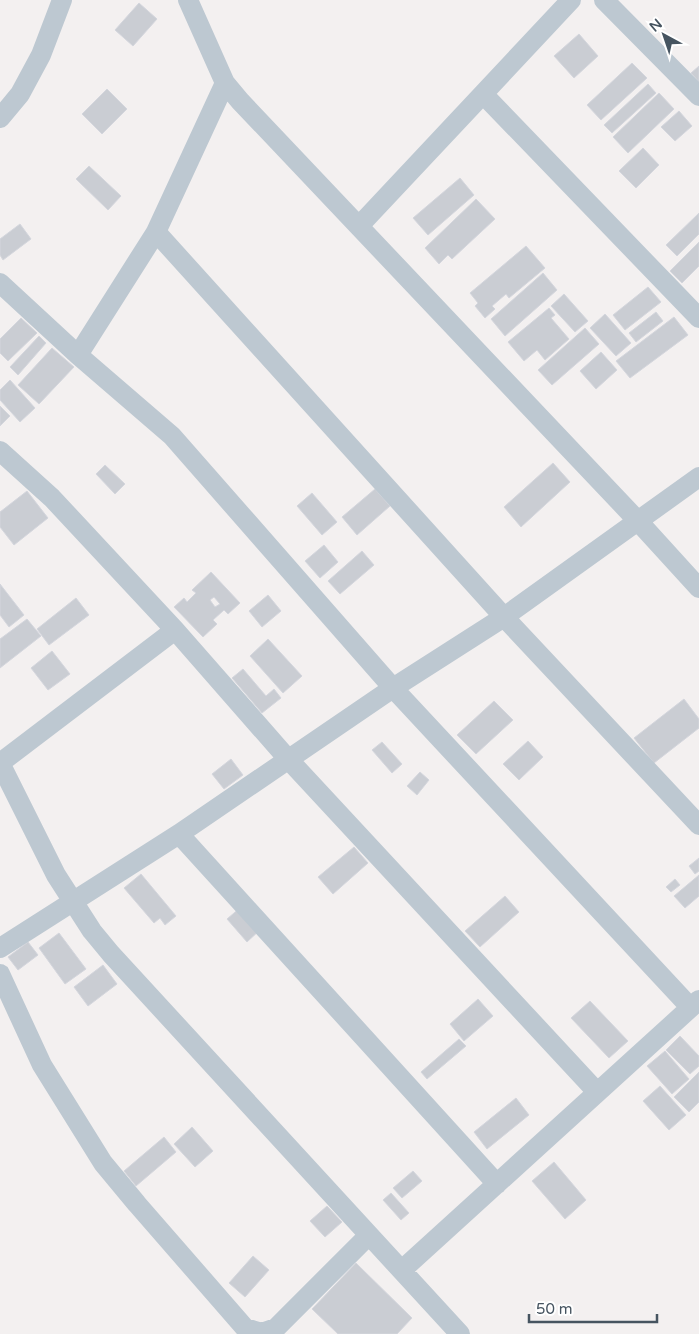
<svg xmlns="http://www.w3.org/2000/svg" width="699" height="1334" font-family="'Varela Round',sans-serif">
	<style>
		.building { fill: #cacdd3; stroke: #d4d6dd; fill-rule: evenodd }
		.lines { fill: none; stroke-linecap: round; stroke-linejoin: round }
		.street { stroke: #bdc8d1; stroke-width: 20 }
	</style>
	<rect width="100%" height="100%" fill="#f3f0f0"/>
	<path class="building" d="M 139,3 L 157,19 L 133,46 L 115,30 Z
		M 579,34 L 598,56 L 574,78 L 554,56 Z
		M 632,63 L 647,78 L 601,120 L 587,105 Z
		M 699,66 L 699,82 L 691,73 Z
		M 648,84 L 656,93 L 612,133 L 604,125 Z
		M 107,89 L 127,109 L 102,134 L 82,114 Z
		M 659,93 L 674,109 L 628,153 L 613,137 Z
		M 679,111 L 692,126 L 675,141 L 661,127 Z
		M 643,148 L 659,165 L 636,188 L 619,171 Z
		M 89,166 L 121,196 L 108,210 L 76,179 Z
		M 460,178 L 474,195 L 428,235 L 413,218 Z
		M 476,199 L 495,219 L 452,259 L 448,255 L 439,264 L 425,248 Z
		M 699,213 L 699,234 L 677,256 L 666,245 Z
		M 20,224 L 31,239 L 3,260 L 0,255 L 0,239 Z
		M 699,242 L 699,266 L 682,283 L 670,271 Z
		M 526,246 L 545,268 L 509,298 L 506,294 L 492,306 L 495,309 L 485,318 L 475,306 L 478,303 L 470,293 Z
		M 543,273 L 557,290 L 505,336 L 491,319 Z
		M 648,287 L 661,302 L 625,330 L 613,315 Z
		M 564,294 L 588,321 L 575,332 L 551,306 Z
		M 549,308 L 555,315 L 551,318 L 569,339 L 545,360 L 537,350 L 524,361 L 508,342 Z
		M 656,312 L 663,321 L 636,342 L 629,333 Z
		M 605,314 L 631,343 L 616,356 L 590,328 Z
		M 674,317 L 688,335 L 630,378 L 616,361 Z
		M 21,318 L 37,333 L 8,361 L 0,353 L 0,339 Z
		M 585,328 L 599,344 L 552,385 L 538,370 Z
		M 39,336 L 46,343 L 18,375 L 10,367 Z
		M 52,348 L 74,367 L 39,404 L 18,385 Z
		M 601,352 L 617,370 L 596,389 L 580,371 Z
		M 10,380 L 35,408 L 20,422 L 0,400 L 0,390 Z
		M 0,406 L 10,416 L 0,426 Z
		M 553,463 L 570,482 L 521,527 L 504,507 Z
		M 105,465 L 125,484 L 115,494 L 96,474 Z
		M 375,489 L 390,506 L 357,535 L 342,517 Z
		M 27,491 L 48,518 L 14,545 L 0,527 L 0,512 Z
		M 312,493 L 337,522 L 322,535 L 297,506 Z
		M 324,545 L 338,562 L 320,578 L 305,561 Z
		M 362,551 L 374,565 L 340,594 L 328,581 Z
		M 211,572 L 240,603 L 228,614 L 224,610 L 213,620 L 217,624 L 203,637 L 174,607 L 184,598 L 187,602 L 196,593 L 192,590 ZM 214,597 L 220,604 L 215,607 L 210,600 Z
		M 0,584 L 24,615 L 9,627 L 0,615 Z
		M 268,595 L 281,611 L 262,627 L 249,611 Z
		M 76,598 L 89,615 L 49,645 L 37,629 Z
		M 27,619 L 41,636 L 0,668 L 0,639 Z
		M 268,639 L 302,676 L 283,693 L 250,656 Z
		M 52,651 L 70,674 L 48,690 L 31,668 Z
		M 243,669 L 266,696 L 274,689 L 281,698 L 262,713 L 232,678 Z
		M 684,699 L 699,719 L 699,728 L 654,763 L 634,738 Z
		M 494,701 L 513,720 L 476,754 L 457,735 Z
		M 528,741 L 543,757 L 519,780 L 503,764 Z
		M 382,742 L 402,764 L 392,773 L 372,750 Z
		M 231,759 L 243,775 L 224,789 L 212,774 Z
		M 420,772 L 429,780 L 417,795 L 407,786 Z
		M 354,847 L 368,863 L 333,894 L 318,877 Z
		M 699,858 L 699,871 L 695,874 L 689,866 Z
		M 141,874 L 176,916 L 165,925 L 160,918 L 154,923 L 124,888 Z
		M 699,875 L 699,896 L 685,908 L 674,896 Z
		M 675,879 L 680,885 L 671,892 L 666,887 Z
		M 505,896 L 519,912 L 480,947 L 465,931 Z
		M 241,907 L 261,929 L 247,942 L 227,919 Z
		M 59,933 L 86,969 L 65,984 L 39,948 Z
		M 28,942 L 38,955 L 18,970 L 8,957 Z
		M 103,965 L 117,984 L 88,1006 L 74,987 Z
		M 478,999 L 493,1016 L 464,1041 L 450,1024 Z
		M 590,1001 L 628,1041 L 609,1058 L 571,1018 Z
		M 680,1036 L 699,1056 L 699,1066 L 690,1074 L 666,1050 Z
		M 459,1039 L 466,1046 L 427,1079 L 421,1072 Z
		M 665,1051 L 689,1079 L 672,1094 L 647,1066 Z
		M 699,1072 L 699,1102 L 689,1112 L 674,1097 Z
		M 660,1086 L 686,1115 L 669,1130 L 643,1101 Z
		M 516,1098 L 529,1115 L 487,1149 L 474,1132 Z
		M 192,1127 L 213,1151 L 195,1167 L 174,1144 Z
		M 164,1137 L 176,1152 L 136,1186 L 124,1171 Z
		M 554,1162 L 586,1200 L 565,1219 L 532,1181 Z
		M 413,1171 L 422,1181 L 402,1198 L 393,1188 Z
		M 391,1193 L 409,1213 L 401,1220 L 383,1200 Z
		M 327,1206 L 342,1222 L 325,1237 L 310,1221 Z
		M 253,1256 L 269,1270 L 245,1297 L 229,1283 Z
		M 356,1263 L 412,1318 L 397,1334 L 338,1334 L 312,1309 Z"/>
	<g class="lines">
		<path class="street" d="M 188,0 L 225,83 L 240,101 L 637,520 L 699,588
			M 604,0 L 699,96
			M 483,94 L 699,318
			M 0,118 L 20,94 L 41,55 L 62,0
			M 359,226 L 571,0
			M 156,232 L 504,617 L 699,825
			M 0,283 L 78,355 L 172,436 L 393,688 L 690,1007
			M 78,355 L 156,232 L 225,83
			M 0,451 L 52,498 L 175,630 L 288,759 L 597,1092
			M 0,763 L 56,875 L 92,931 L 111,954 L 460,1334
			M 0,763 L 175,630
			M 179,834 L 497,1184
			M 0,948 L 179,834 L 393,688 L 504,617 L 699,477
			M 0,974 L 42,1065 L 103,1163 L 137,1204 L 245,1328 L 262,1333 L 276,1328 L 369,1235
			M 402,1270 L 699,1000"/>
	</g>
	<g transform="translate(664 35) rotate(320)" stroke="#ffffff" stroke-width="4" paint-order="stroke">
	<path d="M0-4L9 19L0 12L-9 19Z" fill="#465460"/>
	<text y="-8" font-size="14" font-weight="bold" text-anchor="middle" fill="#465460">N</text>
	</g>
	<path d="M529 1314v8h128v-8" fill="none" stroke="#465460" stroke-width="2.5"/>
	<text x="536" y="1314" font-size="15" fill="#465460" stroke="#ffffff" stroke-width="4" paint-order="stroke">50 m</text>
</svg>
